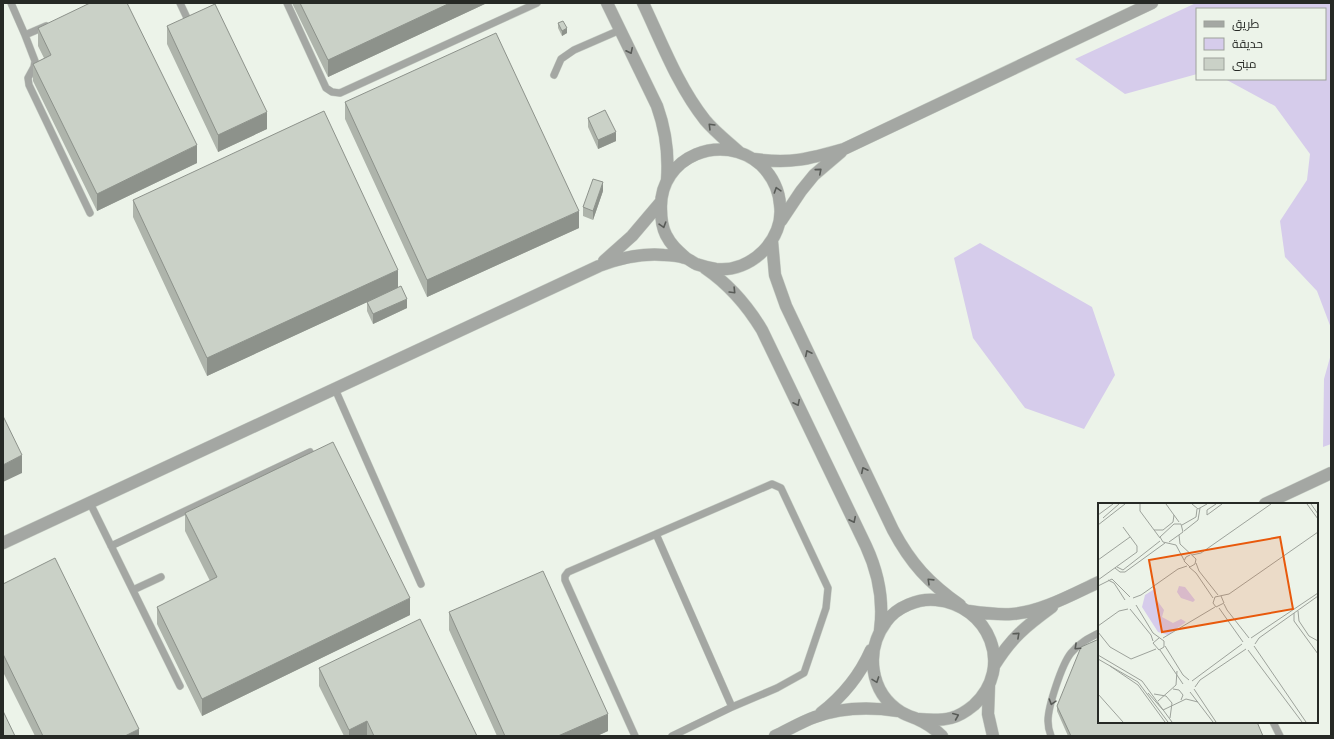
<svg xmlns="http://www.w3.org/2000/svg" width="1334" height="739" font-family="'Titillium Web',Cairo,sans-serif">
	<style>
		.green { fill: #d6cceb }
		.lines { fill: none; stroke-linecap: round; stroke-linejoin: round }
		.lane-casing { stroke: #c8cfc6; stroke-width: 8 }
		.street-casing { stroke: #c8cfc6; stroke-width: 13 }
		.lane { stroke: #a4a7a3; stroke-width: 7 }
		.street { stroke: #a4a7a3; stroke-width: 12 }
		.wall { fill: #aeb4ab }
		.shaded-wall { fill: #8d928b }
		.building { fill: #cad1c7; stroke: #8d928b }
		.oneway { stroke: #585b57 }
		.inset-road { fill: none; stroke: #9da29b; stroke-width: 1 }
		.view { fill: #e8590c; fill-opacity: 0.15; stroke: #e8590c; stroke-width: 2 }
		.inset-edge { fill: none; stroke: #262925; stroke-width: 2 }
	</style>
	<rect width="100%" height="100%" fill="#ecf3e9"/>
	<path class="green" d="M 1196,3 L 1331,3 L 1331,328 L 1317,291 L 1285,257 L 1280,221 L 1307,180 L 1310,154 L 1275,106 L 1225,79 L 1325,79 L 1325,9 L 1197,9 L 1197,74 L 1125,94 L 1075,59 Z
		M 980,243 L 1092,307 L 1115,375 L 1084,429 L 1025,408 L 973,338 L 954,258 Z
		M 1331,354 L 1331,444 L 1323,447 L 1324,379 Z"/>
	<g class="lines">
		<g class="lane-casing">
			<path id="lane" d="M 11,3 L 25,35 L 46,26
				M 180,3 L 188,20
				M 287,3 L 326,88 L 332,92 L 340,93 L 537,3
				M 25,35 L 35,61 L 34,67 L 28,78 L 29,85 L 90,213
				M 554,75 L 561,59 L 574,50 L 620,30
				M 335,389 L 421,584
				M 90,503 L 180,686
				M 656,534 L 732,707 L 672,736
				M 111,546 L 310,452
				M 133,590 L 161,577
				M 1273,722 L 1280,736
				M 635,736 L 565,580 L 565,576 L 568,572 L 772,484 L 781,488 L 828,588 L 826,608 L 804,673 L 777,688 L 732,707
				M 1051,736 C 1049,731 1048,726 1048,721 C 1048,706 1062,664 1071,653 C 1079,643 1089,638 1099,633"/>
		</g>
		<g class="street-casing">
			<path id="street" d="M 607,3 L 657,106 C 666,131 669,154 667,180
				M 643,3 C 662,43 678,86 705,120 C 715,132 728,142 739,152
				M 754,159 C 791,164 809,159 844,149 L 1152,3
				M 781,221 L 801,191 L 814,175 L 841,152
				M 772,241 L 775,275 L 786,306 L 893,530 C 911,564 929,583 960,605
				M 604,261 L 632,236 L 660,203
				M 705,268 C 730,285 747,305 762,330 L 866,546 C 879,574 884,600 880,630
				M 1265,504 L 1331,473
				M 3,543 L 599,266 C 620,258 641,253 664,255 C 671,255 679,256 685,258 C 689,259 692,262 696,264 C 702,266 709,268 716,269 C 751,273 785,239 780,205 C 779,189 772,176 761,165 C 723,131 659,156 661,209 C 661,218 662,227 666,235 C 671,245 678,251 686,258
				M 969,611 C 983,613 998,615 1012,614 C 1041,612 1073,594 1099,582
				M 994,666 C 1011,638 1026,626 1052,607
				M 989,686 L 988,714 L 993,736
				M 821,713 C 843,696 860,675 871,650
				M 918,719 C 929,720 939,721 951,718 C 959,716 968,710 974,705 C 1015,667 989,605 936,600 C 919,598 896,607 886,622 C 865,650 869,692 901,712 C 906,715 912,717 917,719 C 926,723 935,729 942,736
				M 775,736 C 788,730 801,722 815,717 C 842,707 871,707 898,711"/>
		</g>
		<use href="#lane" class="lane"/>
		<use href="#street" class="street"/>
	</g>
	<path class="wall" d="M 292,3 L 487,3 L 328,77 Z
		M 558,23 L 567,33 L 562,36 L 558,28 Z
		M 167,26 L 267,129 L 218,152 L 167,44 Z
		M 38,28 L 197,163 L 97,211 L 33,81 L 33,64 L 44,58 L 38,46 Z
		M 345,102 L 579,228 L 427,297 L 345,119 Z
		M 588,118 L 616,141 L 598,149 L 588,127 Z
		M 603,191 L 593,220 L 583,216 L 583,207 Z
		M 133,200 L 398,288 L 407,308 L 373,324 L 367,311 L 367,302 L 207,376 L 133,217 Z
		M 185,513 L 410,615 L 202,716 L 157,624 L 157,607 L 210,581 L 185,531 Z
		M 3,584 L 139,736 L 35,736 L 3,672 Z
		M 449,612 L 608,731 L 597,736 L 497,736 L 449,630 Z
		M 319,668 L 477,736 L 344,736 L 319,686 Z
		M 1057,706 L 1263,736 L 1068,736 L 1057,711 Z"/>
	<path class="shaded-wall" d="M 450,3 L 487,3 L 328,77 L 328,60 Z
		M 567,28 L 567,33 L 562,36 L 562,31 Z
		M 267,112 L 267,129 L 218,152 L 218,135 Z
		M 616,132 L 616,141 L 598,149 L 598,140 Z
		M 197,145 L 197,163 L 97,211 L 97,194 Z
		M 603,182 L 603,191 L 593,220 L 593,211 Z
		M 579,211 L 579,228 L 427,297 L 427,280 Z
		M 398,270 L 398,288 L 207,376 L 207,358 Z
		M 407,299 L 407,308 L 373,324 L 373,314 Z
		M 22,455 L 22,473 L 3,482 L 3,465 Z
		M 410,598 L 410,615 L 202,716 L 202,699 Z
		M 608,714 L 608,731 L 597,736 L 558,736 Z
		M 367,721 L 367,736 L 349,736 L 349,730 Z
		M 139,729 L 139,736 L 125,736 Z"/>
	<path class="building" d="M 90,3 L 127,3 L 197,145 L 97,194 L 33,64 L 51,55 L 38,28 Z
		M 300,3 L 450,3 L 328,60 Z
		M 215,4 L 267,112 L 218,135 L 167,26 Z
		M 563,21 L 567,28 L 562,31 L 558,23 Z
		M 496,33 L 579,211 L 427,280 L 345,102 Z
		M 605,110 L 616,132 L 598,140 L 588,118 Z
		M 324,111 L 398,270 L 207,358 L 133,200 Z
		M 593,179 L 603,182 L 593,211 L 583,207 Z
		M 401,286 L 407,299 L 373,314 L 367,302 Z
		M 3,416 L 22,455 L 3,465 Z
		M 333,442 L 410,598 L 202,699 L 157,607 L 217,577 L 185,513 Z
		M 55,558 L 139,729 L 125,736 L 43,736 L 3,654 L 3,584 Z
		M 543,571 L 608,714 L 558,736 L 505,736 L 449,612 Z
		M 420,619 L 477,736 L 374,736 L 367,721 L 349,730 L 319,668 Z
		M 1099,639 L 1099,722 L 1257,722 L 1263,736 L 1071,736 L 1057,706 L 1081,647 Z
		M 3,711 L 15,736 L 3,736 Z"/>
	<defs><path id="oneway-chevron" d="M-2-3.5L2.5 0L-2 3.5" fill="none" stroke-width="1.6" stroke-linecap="round" stroke-linejoin="round"/></defs>
	<g class="oneway">
		<use href="#oneway-chevron" transform="translate(630 51) rotate(64)"/>
		<use href="#oneway-chevron" transform="translate(711 126) rotate(-135)"/>
		<use href="#oneway-chevron" transform="translate(819 171) rotate(-41)"/>
		<use href="#oneway-chevron" transform="translate(777 190) rotate(-108)"/>
		<use href="#oneway-chevron" transform="translate(663 225) rotate(73)"/>
		<use href="#oneway-chevron" transform="translate(733 291) rotate(46)"/>
		<use href="#oneway-chevron" transform="translate(808 353) rotate(-116)"/>
		<use href="#oneway-chevron" transform="translate(797 403) rotate(64)"/>
		<use href="#oneway-chevron" transform="translate(864 470) rotate(-116)"/>
		<use href="#oneway-chevron" transform="translate(853 520) rotate(64)"/>
		<use href="#oneway-chevron" transform="translate(930 581) rotate(-136)"/>
		<use href="#oneway-chevron" transform="translate(1017 635) rotate(-43)"/>
		<use href="#oneway-chevron" transform="translate(1077 647) rotate(137)"/>
		<use href="#oneway-chevron" transform="translate(876 680) rotate(70)"/>
		<use href="#oneway-chevron" transform="translate(1052 702) rotate(107)"/>
		<use href="#oneway-chevron" transform="translate(956 716) rotate(-23)"/>
	</g>
	<g transform="translate(1098 503)">
		<rect width="220" height="220" fill="#ecf3e9"/>
		<path d="M 81,83 L 87,84 L 97,97 L 95,99 L 83,95 L 79,89 ZM 58,85 L 58,96 L 66,107 L 64,114 L 75,120 L 83,116 L 88,119 L 70,132 L 60,129 L 44,104 L 47,92 Z" fill="#d6cceb"/>
		<path class="inset-road" d="M 42,1 L 42,8 L 62,35M 68,1 L 81,19M 94,1 L 100,6 L 109,1M 118,1 L 109,7 L 109,12 L 124,1M 209,1 L 220,16M 213,1 L 220,11M 0,12 L 15,1M 5,15 L 21,1M 0,22 L 27,1M 84,22 L 98,14 L 99,6M 56,27 L 65,27 L 75,19 L 76,12M 86,28 L 100,17 L 102,5M 81,32 L 82,41 L 98,56 L 97,61 L 92,64 L 86,58 L 88,54 L 92,52M 71,39 L 85,29 L 83,21 L 76,21 L 62,34 L 65,39 L 78,42 L 86,57M 94,52 L 103,50 L 173,1M 0,57 L 32,34M 98,60 L 101,68 L 120,92M 19,64 L 25,67 L 62,38M 91,64 L 98,70 L 115,95M 17,65 L 22,69 L 27,69 L 67,40M 0,77 L 39,49 L 39,43 L 25,24M 10,77 L 16,80 L 27,97M 0,83 L 14,76 L 32,94M 123,93 L 126,100 L 118,104 L 115,100 L 117,94 L 131,91 L 220,29M 35,95 L 43,92 L 80,66 L 89,63M 126,101 L 129,107 L 151,135M 38,102 L 55,130 L 66,138 L 66,144 L 61,147 L 55,140 L 61,135M 121,105 L 145,139M 32,106 L 53,132 L 55,138M 200,108 L 201,118 L 211,133 L 220,138M 196,110 L 196,118 L 220,151M 0,123 L 21,108 L 30,106M 0,129 L 12,144 L 33,156 L 58,146M 65,135 L 117,104M 153,135 L 220,90M 157,141 L 161,135 L 220,93M 67,143 L 85,172 L 91,177M 156,143 L 208,219M 62,147 L 85,181M 150,147 L 204,219M 0,152 L 44,178 L 74,219M 0,156 L 40,179 L 70,219M 12,163 L 40,182 L 67,219M 94,178 L 144,141M 97,184 L 102,177 L 148,146M 75,186 L 81,187 L 85,192 L 83,197M 96,186 L 118,219M 92,189 L 115,219M 50,190 L 65,207 L 88,196 L 100,199M 0,191 L 25,219M 56,191 L 68,193 L 74,200 L 72,215M 60,198 L 78,182 L 79,168"/>
		<path class="view" d="M 182,34 L 195,106 L 64,129 L 51,57 Z"/>
		<rect width="220" height="220" class="inset-edge"/>
	</g>
	<rect width="1334" height="739" fill="none" stroke="#262925" stroke-width="8"/>
	<rect x="1196" y="8" width="130" height="72" fill="#ecf3e9" stroke="#9da29b"/>
	<rect x="1204" y="21" width="20" height="6" fill="#a4a7a3" stroke="#9da29b"/>
	<text x="1232" y="28" font-size="12" fill="#262925">طريق</text>
	<rect x="1204" y="38" width="20" height="12" fill="#d6cceb" stroke="#9da29b"/>
	<text x="1232" y="48" font-size="12" fill="#262925">حديقة</text>
	<rect x="1204" y="58" width="20" height="12" fill="#cad1c7" stroke="#9da29b"/>
	<text x="1232" y="68" font-size="12" fill="#262925">مبنى</text>
</svg>
